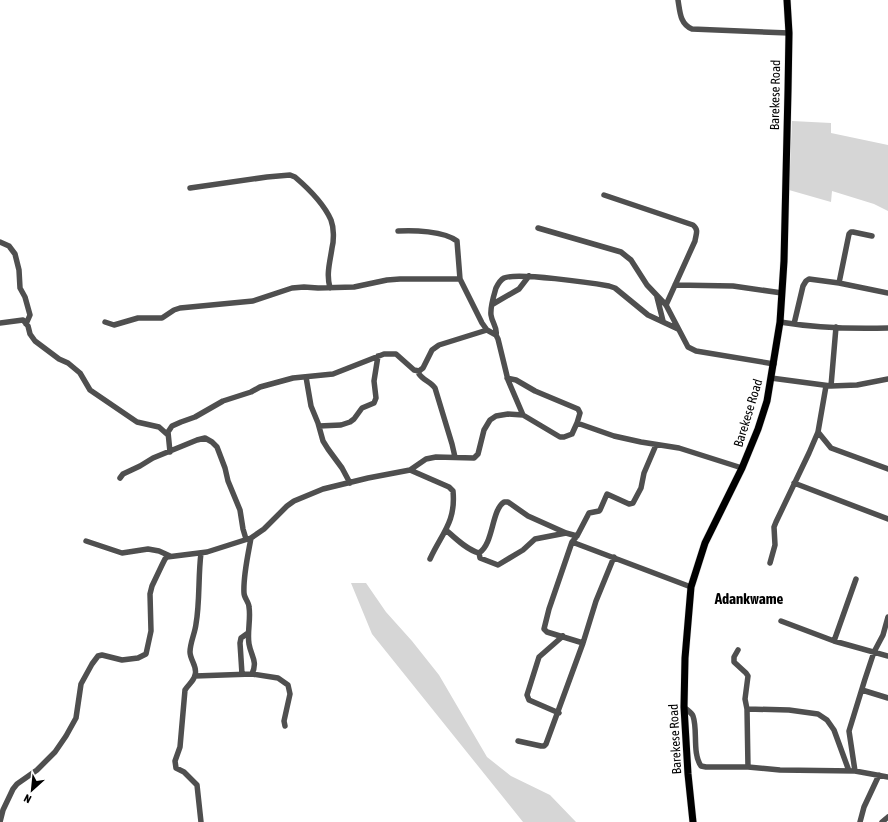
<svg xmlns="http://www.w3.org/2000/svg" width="888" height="822" font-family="'Asap Condensed',sans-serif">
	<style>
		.green { fill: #d6d6d6 }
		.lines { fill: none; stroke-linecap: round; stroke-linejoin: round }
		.major-casing { stroke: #dbdbdb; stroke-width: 8 }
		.minor { stroke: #4f4f4f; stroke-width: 5.5 }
		.major { stroke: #000; stroke-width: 7 }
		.labels { text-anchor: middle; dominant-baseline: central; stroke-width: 3.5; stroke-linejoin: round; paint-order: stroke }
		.street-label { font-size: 13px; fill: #000; stroke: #fff }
		.quarter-label { font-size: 15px; font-weight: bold; fill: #000; stroke: #fff }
	</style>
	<rect width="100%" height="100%" fill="#fff"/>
	<path class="green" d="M 792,121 L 831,123 L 831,133 L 888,145 L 888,211 L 874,204 L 832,191 L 831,202 L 789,190 Z
		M 351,583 L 366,583 L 386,612 L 412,641 L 439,675 L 487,757 L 511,776 L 550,795 L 576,822 L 523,822 L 372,634 Z"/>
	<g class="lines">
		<g class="major-casing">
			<path id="major" d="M 693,822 L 688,774 L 684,707 L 685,658 L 691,587 L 705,543 L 742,468 L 758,429 L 767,401 L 780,322 L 784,261 L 788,91 L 789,33 L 787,0"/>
		</g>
		<path class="minor" d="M 678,0 C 680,12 680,24 692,29 L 789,33
			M 190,188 L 267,177 L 290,175 L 295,177 C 309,189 324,204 331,220 C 334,228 334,240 332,248 C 330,262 326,274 330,288
			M 604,195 L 693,225 C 699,230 696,234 695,241 L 666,305
			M 538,228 L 621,252 L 631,260 L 647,285 L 666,305 L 688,347 L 696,351 L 774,364
			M 398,231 C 413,230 444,231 457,241 L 460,279 L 482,323 L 487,330 L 496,335 L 498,339 L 508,380 L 523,415
			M 0,242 L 9,246 L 15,254 L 19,270 L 20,288 L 25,297 L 30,315 L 26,324
			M 839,283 L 849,234 L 851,232 L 853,232 L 872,236
			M 675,285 L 733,286 L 782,293
			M 657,297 L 663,321
			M 493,304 L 519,289 L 529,276
			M 105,322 L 114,325 L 138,318 L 162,318 L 174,310 L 180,308 L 253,301 L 292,288 L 304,287 L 318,288 L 354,287 L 387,280 L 400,279 L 460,279
			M 780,322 C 816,328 852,329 888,328
			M 0,323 L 23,320 L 28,326 L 30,334 L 35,341 L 59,359 L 68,363 L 80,373 L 90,390 L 137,422 L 159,427 L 168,435
			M 794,324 L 803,286 L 806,281 L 809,279 L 839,283 L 888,293
			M 496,335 C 498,328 492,323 491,315 C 490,307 494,295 496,288 C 498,284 500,280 504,278 C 517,272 592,283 609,286 L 615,288 L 648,315 L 678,329
			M 419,371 L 419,374 C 423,380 431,382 435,388 L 452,444 L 455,457
			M 306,377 L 311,406 L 318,423 L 323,441 L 328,449 L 342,468 L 350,483
			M 507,378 L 516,380 L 535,391 L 578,409 L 580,413 L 577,423
			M 771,378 L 831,386 L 857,385 L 888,379
			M 831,386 L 836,327
			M 319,426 L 341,425 L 350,422 L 354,419 L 362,408 L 374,403 L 376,398 L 374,381 L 378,356
			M 818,432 L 831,448 L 888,469
			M 170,452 L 168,432 L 172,426 L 181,422 L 195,417 L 223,401 L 251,392 L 260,387 L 293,378 L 333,374 L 384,354 L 396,354 L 414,370 L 419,371 L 423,368 L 432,350 L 439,345 L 487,330
			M 410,470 L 449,487 L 453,491 C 456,522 442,533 430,559
			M 120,478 L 123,474 L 140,466 L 153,458 L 197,440 L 205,438 L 212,442 L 217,447 L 225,468 L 228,481 L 240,510 L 243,529 L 246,539
			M 794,483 L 888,519
			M 446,530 C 455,538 467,550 479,553
			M 86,541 L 122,553 L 148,549 L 159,551 L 170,556
			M 572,542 L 691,587
			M 479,553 C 494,543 491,511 504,502 L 508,502 L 528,516 L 566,533 L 577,536
			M 479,553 L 480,558 L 498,565 L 523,550 L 535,539 L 566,533
			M 770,563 L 775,545 L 774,527 L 776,522 L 809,453 L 818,432 L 826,386
			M 781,621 L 834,641 L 888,656
			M 834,641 L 856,579
			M 583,643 L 547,632 L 544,629 L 549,609 L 572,542 L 577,536 L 589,513 L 599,511 L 600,510 L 607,494 L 629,504 L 633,503 L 641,488 L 644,473 L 656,445
			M 738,650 L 734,657 L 734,662 L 746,673 L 748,676 L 745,699 L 747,709 L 748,767
			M 242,674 L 240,643 L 241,638 L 248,633
			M 252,674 L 278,678 L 288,685 L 290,694 L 284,721 L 285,726
			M 195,676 L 252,674 C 258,661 251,656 249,644 C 247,632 251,619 249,607 C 249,602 244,598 244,593 C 243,576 248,555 251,538
			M 862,690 L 888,698
			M 684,707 C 687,710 692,713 693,716 C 698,730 692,753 701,766 L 706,767 L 748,767 L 780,770 L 855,771 L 888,777
			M 747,709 L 789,710 L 818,714 L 827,720 L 834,730 L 849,771
			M 559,713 L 529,700 L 527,695 L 539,657 L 563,636
			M 518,741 L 541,746 L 544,746 L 546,744 L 583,643 L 596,601 L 614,557
			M 855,771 L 849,731 L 865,679 L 874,652 L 883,635 L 888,617
			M 0,822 L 3,810 L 13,789 L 17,784 L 37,770 L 55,752 L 66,736 L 76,718 L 81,684 L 92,664 L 98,656 L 102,655 L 122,660 L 138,658 L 146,654 L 151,631 L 150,594 L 152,586 L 162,565 L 165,559 L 167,557 L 207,552 L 251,538 L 264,529 L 287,506 L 294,501 L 323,489 L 368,478 L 410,470 L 426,459 L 436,457 L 474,458 L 478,454 L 484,430 L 490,420 L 496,416 L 508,414 L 523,415 L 560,437 L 564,437 L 572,434 L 577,423 L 614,436 L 641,442 L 679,448 L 742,468
			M 201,822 L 197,785 L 184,772 L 176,768 L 175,761 L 180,747 L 185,690 C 188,685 194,681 195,675 C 198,667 190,660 190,652 C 190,643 195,633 196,624 C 200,601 198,577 201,553
			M 860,822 L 864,807 L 879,775
			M 882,822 L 888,817"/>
		<use href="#major" class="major"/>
	</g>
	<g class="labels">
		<g class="street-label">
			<text transform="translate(775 95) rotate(-89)">Barekese Road</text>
			<text transform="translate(748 413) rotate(-73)">Barekese Road</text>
			<text transform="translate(675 739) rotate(-93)">Barekese Road</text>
		</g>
		<g class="quarter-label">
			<text x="749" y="598">Adankwame</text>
		</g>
	</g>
	<g transform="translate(32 790) rotate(207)" stroke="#ffffff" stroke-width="3" paint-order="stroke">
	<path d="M0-3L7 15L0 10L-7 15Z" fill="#000000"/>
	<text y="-6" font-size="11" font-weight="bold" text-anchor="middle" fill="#000000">N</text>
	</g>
</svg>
